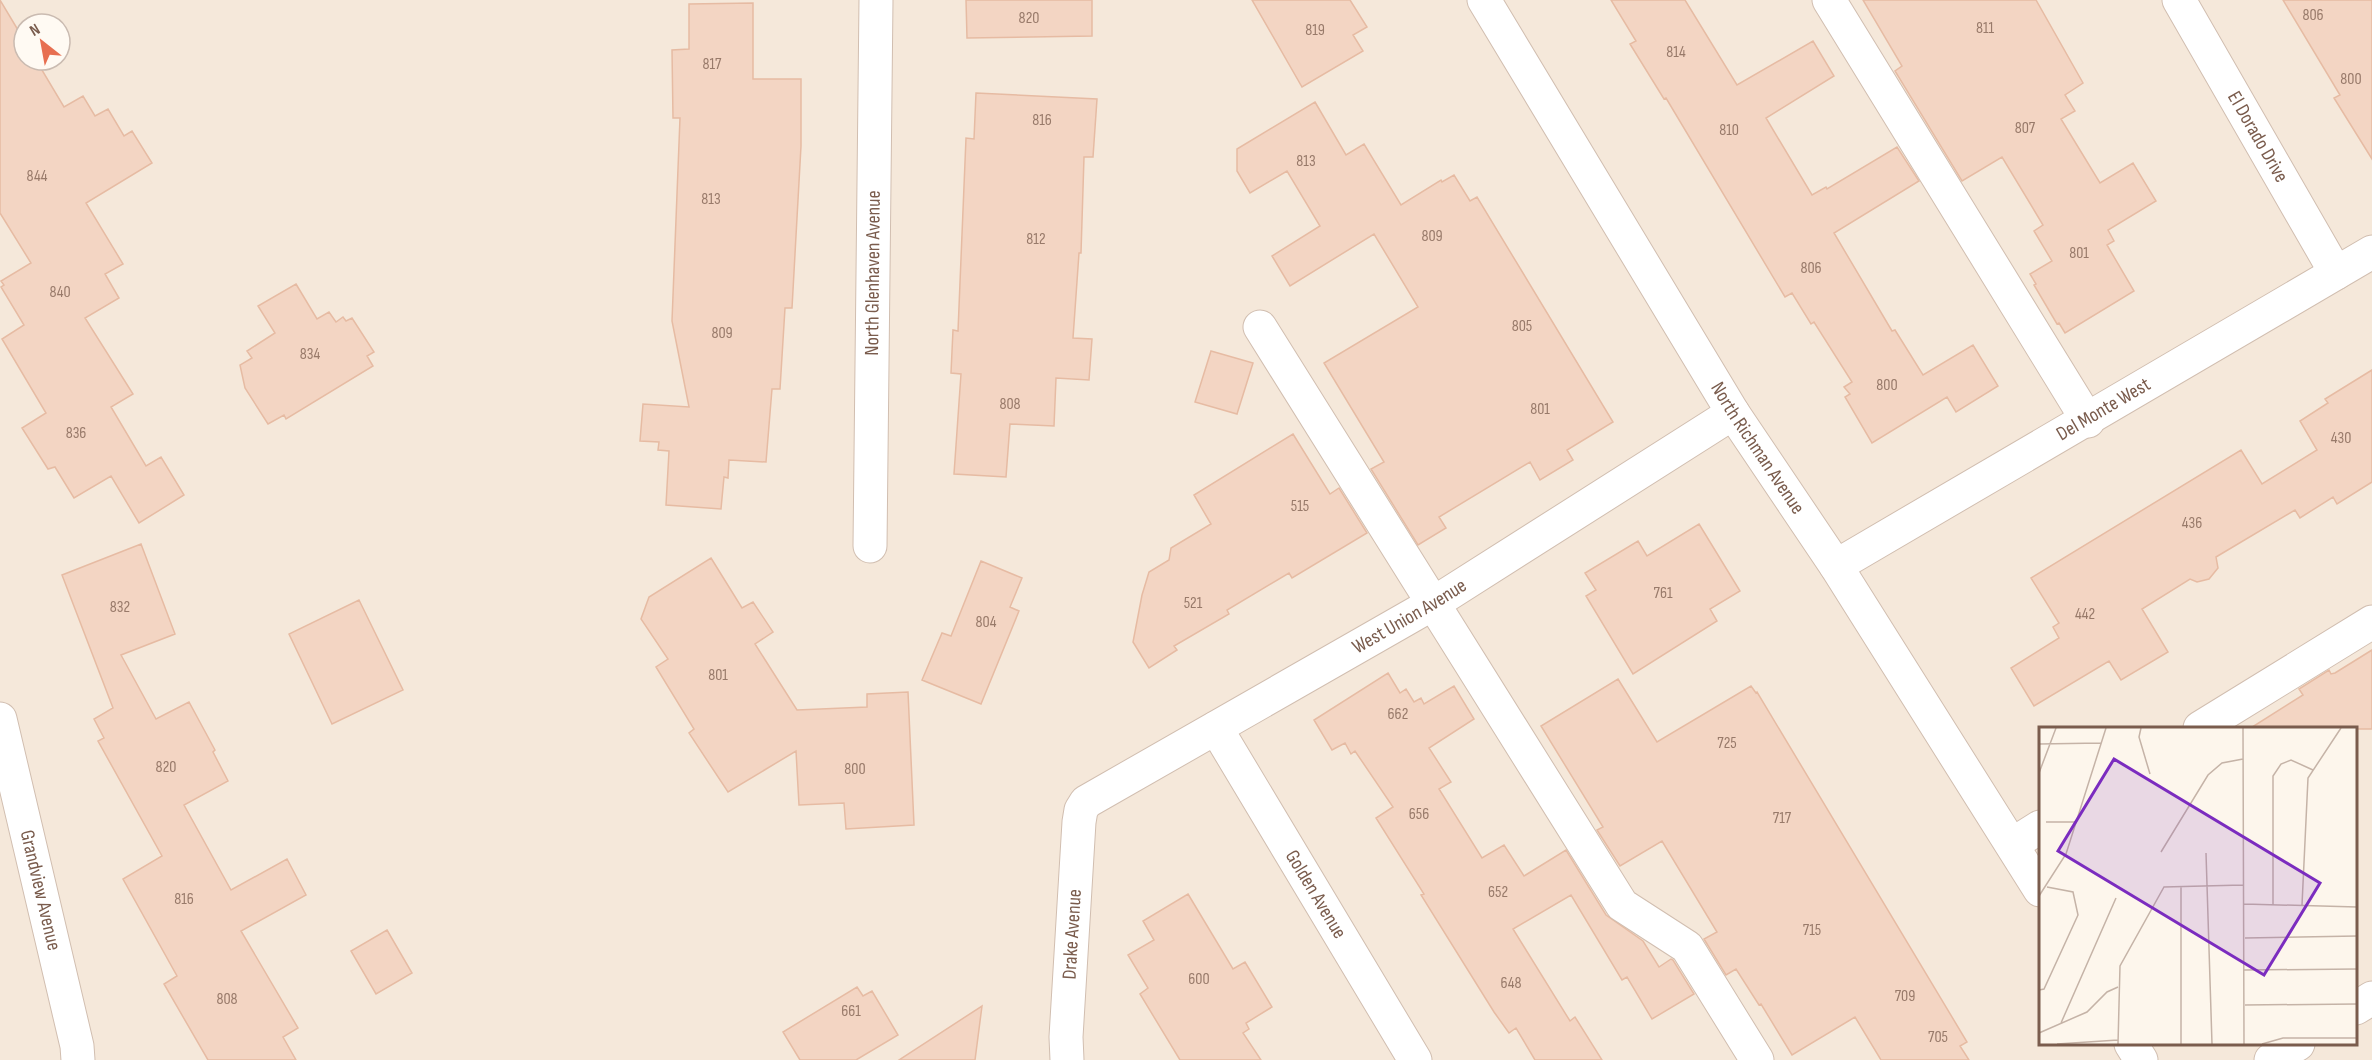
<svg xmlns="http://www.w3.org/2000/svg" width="2372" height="1060" font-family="'Sofia Sans Condensed',sans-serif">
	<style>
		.residential { fill: #f5e8da; fill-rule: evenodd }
		.building { fill: #f3d5c3; stroke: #e6bba3; stroke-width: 1.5 }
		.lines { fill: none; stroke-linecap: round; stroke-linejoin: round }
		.minor-casing { stroke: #d1beb0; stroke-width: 35 }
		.minor { stroke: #fff; stroke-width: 33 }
		.labels { text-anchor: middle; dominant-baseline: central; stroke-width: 5; stroke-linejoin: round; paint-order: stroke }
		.number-label { font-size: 16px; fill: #987a6a }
		.street-label { font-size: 20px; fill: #7a5c4d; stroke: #fffaf3 }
		.inset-road { fill: none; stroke: #c5b3a7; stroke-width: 1.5 }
		.view { fill: #7b2cbf; fill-opacity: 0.15; stroke: #7b2cbf; stroke-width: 3 }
		.inset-edge { fill: none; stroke: #7a5c4d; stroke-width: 3 }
	</style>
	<rect width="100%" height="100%" fill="#fdf6ec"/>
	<path class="residential" d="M 0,0 L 2372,0 L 2372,1060 L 0,1060 ZM 24,24 L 60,24 L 60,60 L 24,60 ZM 2040,728 L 2356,728 L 2356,1044 L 2040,1044 Z"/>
	<path class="building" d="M 0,0 L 24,40 L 24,60 L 36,60 L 64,107 L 83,96 L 95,116 L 108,109 L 124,136 L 132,131 L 152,163 L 86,203 L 123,264 L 105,274 L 119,298 L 85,318 L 133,394 L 111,407 L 146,466 L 161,457 L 184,495 L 139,523 L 111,476 L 74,498 L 55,467 L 48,469 L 22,428 L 46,413 L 2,339 L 24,325 L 1,287 L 4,285 L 1,281 L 31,263 L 0,213 Z
		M 966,0 L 1092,0 L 1092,36 L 967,38 Z
		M 1252,0 L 1350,0 L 1367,27 L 1353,35 L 1363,51 L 1302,87 Z
		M 1611,0 L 1685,0 L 1737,85 L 1813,41 L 1834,76 L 1766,118 L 1812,195 L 1826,187 L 1827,189 L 1897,147 L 1919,181 L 1834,233 L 1892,331 L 1895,330 L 1923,375 L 1973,345 L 1998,386 L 1956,412 L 1947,397 L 1872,443 L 1845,397 L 1850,394 L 1844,387 L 1852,382 L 1814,322 L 1811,324 L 1792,293 L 1785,297 L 1666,98 L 1664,99 L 1630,44 L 1636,41 Z
		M 1863,0 L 2036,0 L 2083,83 L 2065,95 L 2075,111 L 2061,119 L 2100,183 L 2133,163 L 2156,201 L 2108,230 L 2114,241 L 2107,245 L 2134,291 L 2065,333 L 2059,323 L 2057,324 L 2034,285 L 2036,284 L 2030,274 L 2052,261 L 2034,231 L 2043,225 L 2002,157 L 1962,181 L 1895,71 L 1902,66 Z
		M 2283,0 L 2372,0 L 2372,159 L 2334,98 L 2340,95 Z
		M 753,3 L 753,79 L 801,79 L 801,146 L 792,308 L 785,308 L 780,389 L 772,389 L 766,462 L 729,460 L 728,478 L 724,477 L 721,509 L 666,505 L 669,451 L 658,450 L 659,442 L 640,441 L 643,404 L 689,407 L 672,321 L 680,118 L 673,118 L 672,50 L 689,49 L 689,4 Z
		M 976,93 L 1097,99 L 1093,157 L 1084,157 L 1081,253 L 1079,253 L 1073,338 L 1092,339 L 1089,380 L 1056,378 L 1054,426 L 1010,424 L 1006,477 L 954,474 L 961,374 L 951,373 L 953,330 L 958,331 L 966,138 L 974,139 Z
		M 1315,102 L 1346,155 L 1364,144 L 1401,205 L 1441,180 L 1442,182 L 1454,175 L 1470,201 L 1477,197 L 1613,422 L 1567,450 L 1573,460 L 1540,480 L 1530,462 L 1439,517 L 1446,528 L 1418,545 L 1371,469 L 1384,462 L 1324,363 L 1418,307 L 1374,234 L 1290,286 L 1272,256 L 1320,226 L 1287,171 L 1250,193 L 1237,171 L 1237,149 Z
		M 296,284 L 317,319 L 329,312 L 336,322 L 343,317 L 346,321 L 352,318 L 374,352 L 367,356 L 373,366 L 286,419 L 284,415 L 268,424 L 245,388 L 240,365 L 252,358 L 247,351 L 275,333 L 258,306 Z
		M 1211,351 L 1253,363 L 1237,414 L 1195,402 Z
		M 2372,370 L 2372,482 L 2337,504 L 2333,497 L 2300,518 L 2295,510 L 2216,557 L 2218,568 L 2209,579 L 2197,582 L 2190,579 L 2142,609 L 2168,652 L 2121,680 L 2109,661 L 2034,706 L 2011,668 L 2059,638 L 2053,627 L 2059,623 L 2031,578 L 2241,450 L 2262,484 L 2317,450 L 2300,421 L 2328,403 L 2325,399 Z
		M 1293,434 L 1330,494 L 1339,488 L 1367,533 L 1292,578 L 1289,573 L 1227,610 L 1229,614 L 1174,646 L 1177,650 L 1149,668 L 1133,642 L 1142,595 L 1149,572 L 1169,560 L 1171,548 L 1211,524 L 1194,495 Z
		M 1699,524 L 1740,591 L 1710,609 L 1717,621 L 1633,674 L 1586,596 L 1596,590 L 1585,573 L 1638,541 L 1647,556 Z
		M 141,544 L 175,634 L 121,655 L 156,719 L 189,702 L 215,750 L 213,752 L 228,781 L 184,805 L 231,890 L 287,859 L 306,895 L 241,931 L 298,1028 L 283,1037 L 296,1060 L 208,1060 L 164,984 L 177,976 L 123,879 L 162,856 L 98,741 L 104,738 L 94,719 L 113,708 L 62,575 Z
		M 711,558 L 742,608 L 753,602 L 773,632 L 755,644 L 797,710 L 867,707 L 867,694 L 908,692 L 914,825 L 846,829 L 844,803 L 799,805 L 796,751 L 728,792 L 689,733 L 694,729 L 656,667 L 668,659 L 641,619 L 649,597 Z
		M 981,561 L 1022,578 L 1010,607 L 1019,611 L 981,704 L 922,680 L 942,633 L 951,636 Z
		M 359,600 L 403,690 L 332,724 L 289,634 Z
		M 2372,650 L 2372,729 L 2249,729 L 2303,695 L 2299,689 L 2329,670 L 2331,674 L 2335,673 Z
		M 1388,673 L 1400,693 L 1406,689 L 1414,702 L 1421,698 L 1424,704 L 1454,686 L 1474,719 L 1429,748 L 1451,782 L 1439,789 L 1482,858 L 1504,845 L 1524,876 L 1566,850 L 1606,915 L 1643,941 L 1659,967 L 1671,959 L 1673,960 L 1694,994 L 1652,1019 L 1627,977 L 1622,980 L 1571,895 L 1513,929 L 1570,1021 L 1575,1017 L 1602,1060 L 1535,1060 L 1516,1028 L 1509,1033 L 1494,1012 L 1421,895 L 1424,894 L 1376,818 L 1393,807 L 1355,751 L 1351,754 L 1345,743 L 1332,750 L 1314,720 Z
		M 1618,679 L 1657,742 L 1751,686 L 1756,693 L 1757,692 L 1967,1042 L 1960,1046 L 1969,1060 L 1881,1060 L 1855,1017 L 1792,1055 L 1761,1004 L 1759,1005 L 1736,969 L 1726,975 L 1704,939 L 1717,932 L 1662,841 L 1620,866 L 1597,830 L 1603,827 L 1541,726 Z
		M 1188,894 L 1233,969 L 1245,962 L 1272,1007 L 1246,1023 L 1249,1029 L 1243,1033 L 1261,1060 L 1180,1060 L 1140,994 L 1148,988 L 1128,955 L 1154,940 L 1143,921 Z
		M 387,930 L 412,973 L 376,994 L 351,951 Z
		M 857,987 L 863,996 L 872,991 L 898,1035 L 856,1060 L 800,1060 L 783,1032 Z
		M 982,1006 L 975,1060 L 899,1060 Z"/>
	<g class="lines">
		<g class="minor-casing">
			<g id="minor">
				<path id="s1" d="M 1484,0 L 1733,413 L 1836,566 L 2040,890"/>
				<path d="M 1829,0 L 2088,421"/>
				<path id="s2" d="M 2179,0 L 2336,273"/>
				<path d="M 1260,327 L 1622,905 L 1687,947 L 1757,1060"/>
				<path id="s3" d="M 870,546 L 876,0"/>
				<path id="s4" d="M 1836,566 L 2372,252"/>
				<path id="s5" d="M 0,719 L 77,1046 L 78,1060"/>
				<path id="s6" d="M 1216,728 L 1415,1060"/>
				<path d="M 2200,728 L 2372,622"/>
				<path d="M 2013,844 L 2040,827"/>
				<path d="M 2356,1008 L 2372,998"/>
				<path d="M 2131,1044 L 2141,1060"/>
				<path id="s7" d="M 1067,1060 L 1066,1037 L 1079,822 L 1081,810 L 1086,802 L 1434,603 L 1733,413"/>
				<path d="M 2271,1060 L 2298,1044"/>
			</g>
		</g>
		<use href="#minor" class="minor"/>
	</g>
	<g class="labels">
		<g class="number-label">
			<text x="2313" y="15">806</text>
			<text x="1029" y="18">820</text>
			<text x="1985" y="28">811</text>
			<text x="1315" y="30">819</text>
			<text x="1676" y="52">814</text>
			<text x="712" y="64">817</text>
			<text x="2351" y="79">800</text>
			<text x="1042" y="120">816</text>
			<text x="2025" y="128">807</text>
			<text x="1729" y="130">810</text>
			<text x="1306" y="161">813</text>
			<text x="37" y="176">844</text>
			<text x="711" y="199">813</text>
			<text x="1432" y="236">809</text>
			<text x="1036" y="239">812</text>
			<text x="2079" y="253">801</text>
			<text x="1811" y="268">806</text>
			<text x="60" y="292">840</text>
			<text x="1522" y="326">805</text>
			<text x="722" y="333">809</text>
			<text x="310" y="354">834</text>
			<text x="1887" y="385">800</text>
			<text x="1010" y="404">808</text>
			<text x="1540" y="409">801</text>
			<text x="76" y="433">836</text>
			<text x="2341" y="438">430</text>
			<text x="1300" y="506">515</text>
			<text x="2192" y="523">436</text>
			<text x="1663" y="593">761</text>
			<text x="1193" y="603">521</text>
			<text x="120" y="607">832</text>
			<text x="2085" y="614">442</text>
			<text x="986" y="622">804</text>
			<text x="718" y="675">801</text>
			<text x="1398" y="714">662</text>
			<text x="1727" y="743">725</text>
			<text x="166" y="767">820</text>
			<text x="855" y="769">800</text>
			<text x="1419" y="814">656</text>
			<text x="1782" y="818">717</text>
			<text x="1498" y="892">652</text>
			<text x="184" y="899">816</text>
			<text x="1812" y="930">715</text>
			<text x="1199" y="979">600</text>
			<text x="1511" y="983">648</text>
			<text x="1905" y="996">709</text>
			<text x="227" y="999">808</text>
			<text x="851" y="1011">661</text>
			<text x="1938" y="1037">705</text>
		</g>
		<g class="street-label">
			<text stroke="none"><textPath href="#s2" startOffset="158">El Dorado Drive</textPath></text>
			<text stroke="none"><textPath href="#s3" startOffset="273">North Glenhaven Avenue</textPath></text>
			<text stroke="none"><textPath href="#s4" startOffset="310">Del Monte West</textPath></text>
			<text stroke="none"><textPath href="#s1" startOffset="525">North Richman Avenue</textPath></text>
			<text stroke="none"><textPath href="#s7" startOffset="633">West Union Avenue</textPath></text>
			<text stroke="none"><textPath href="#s5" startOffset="176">Grandview Avenue</textPath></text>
			<text stroke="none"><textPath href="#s6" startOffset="194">Golden Avenue</textPath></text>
			<text stroke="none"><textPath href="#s7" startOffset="126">Drake Avenue</textPath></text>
		</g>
	</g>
	<g transform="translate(2039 727)">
		<rect width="318" height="318" fill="#fdf6ec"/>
		<path class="inset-road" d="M 102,1 L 100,10 L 111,47M 204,1 L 205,317M 0,17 L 62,16M 0,46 L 17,1M 318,76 L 318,128M 7,95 L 37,95M 122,125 L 169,48 L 183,36 L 204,32M 167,126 L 173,317M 0,169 L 27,127 L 67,1M 205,177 L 318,180M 234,178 L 234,49 L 242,37 L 252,33 L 274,43M 263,178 L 269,51 L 302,1M 206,211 L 318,209M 205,243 L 318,242M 0,263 L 5,262 L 39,188 L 34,165 L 8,160M 206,278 L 318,277M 22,296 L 77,171M 0,306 L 48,285 L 68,265 L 79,260M 18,317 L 79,313M 79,317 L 81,239 L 125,160 L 204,158M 142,317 L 142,159M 223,317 L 244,311 L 318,311"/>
		<path class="view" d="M 75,32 L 281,156 L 225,248 L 19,124 Z"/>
		<rect width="318" height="318" class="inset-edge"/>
	</g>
	<g transform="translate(42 42) rotate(329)"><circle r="28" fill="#fffaf3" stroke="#cabbb1" stroke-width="1.5"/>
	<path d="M0-4.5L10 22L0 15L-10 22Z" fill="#e76f51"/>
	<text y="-9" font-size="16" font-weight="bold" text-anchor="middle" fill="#7a5c4d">N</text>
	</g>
</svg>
